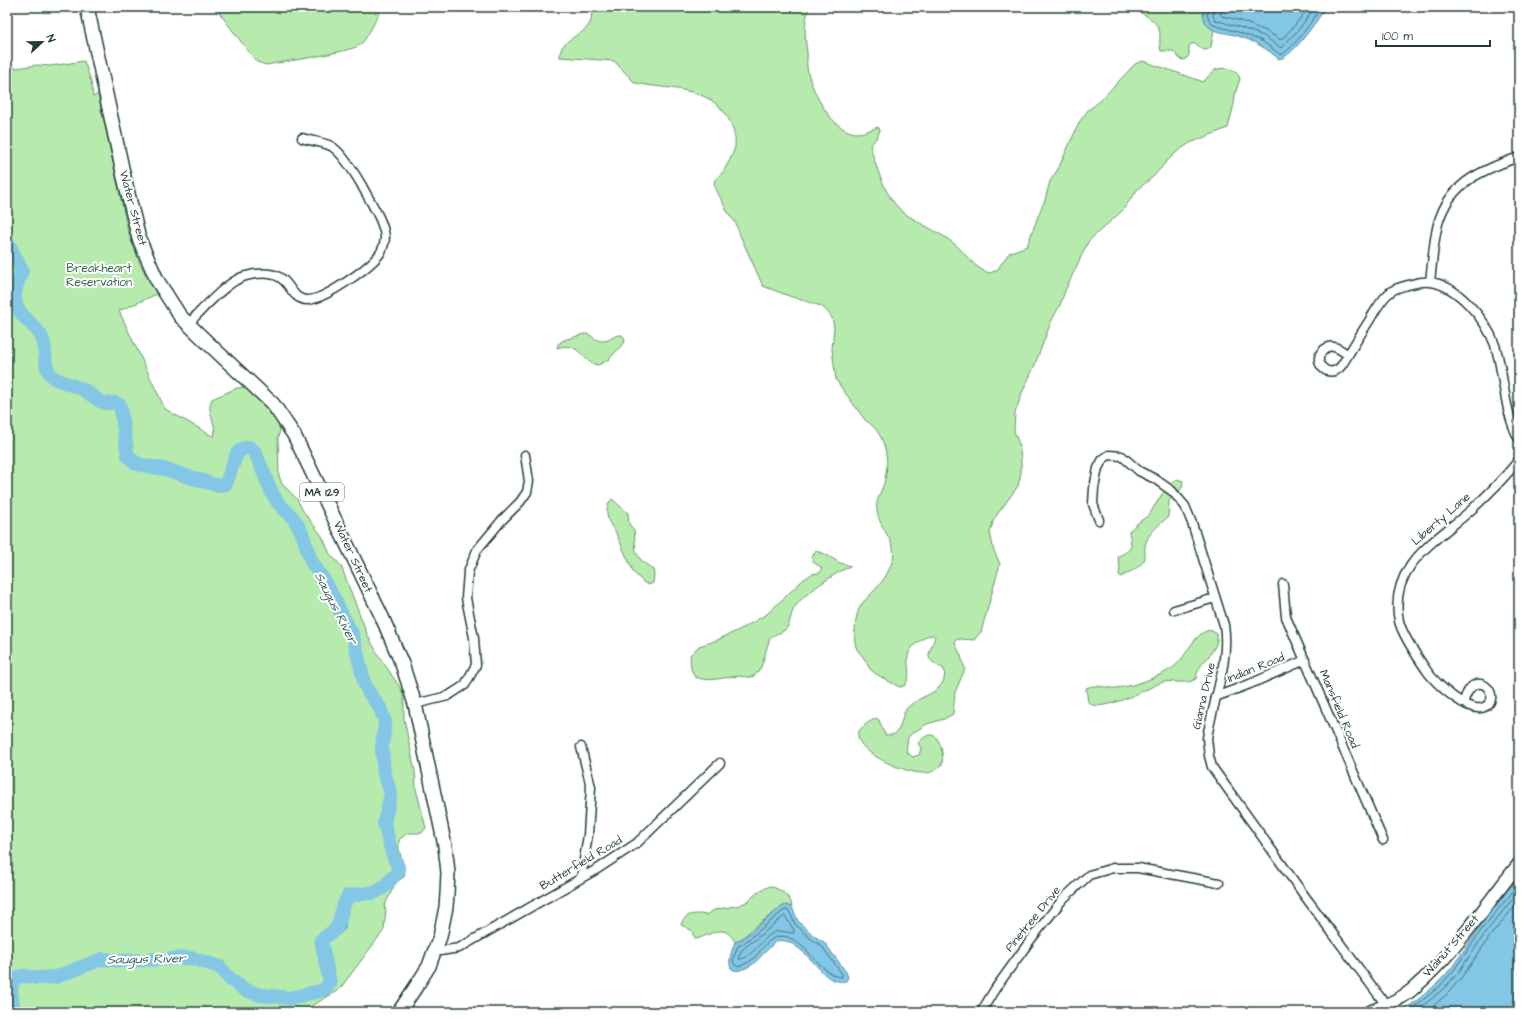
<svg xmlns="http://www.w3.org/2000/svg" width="1526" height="1019" font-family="'Architects Daughter',sans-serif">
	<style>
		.green { fill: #b6ebad; stroke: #6a9470 }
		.water { fill: #84c6e5; stroke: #5c8f9e }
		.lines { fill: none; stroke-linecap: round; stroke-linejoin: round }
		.shore { stroke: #47747b; stroke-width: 1 }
		.river { stroke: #84c6e5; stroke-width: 14 }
		.street-casing { stroke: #1f3d34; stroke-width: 11 }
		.secondary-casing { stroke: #1f3d34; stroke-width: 15 }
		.primary-casing { stroke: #1f3d34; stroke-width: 16 }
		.street { stroke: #fff; stroke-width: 8 }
		.secondary { stroke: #fff; stroke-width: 12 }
		.primary { stroke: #fff; stroke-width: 13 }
		.labels { text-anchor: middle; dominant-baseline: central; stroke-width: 4; stroke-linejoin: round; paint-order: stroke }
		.shield { fill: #fff; stroke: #627771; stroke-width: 1 }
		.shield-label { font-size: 11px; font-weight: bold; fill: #1f3d34 }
		.street-label { font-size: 12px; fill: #1f3d34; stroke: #fff }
		.park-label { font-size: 12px; fill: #3d604c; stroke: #fff }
		.water-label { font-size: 13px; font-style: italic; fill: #385f60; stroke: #fff }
	</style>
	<rect width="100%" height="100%" fill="#fff"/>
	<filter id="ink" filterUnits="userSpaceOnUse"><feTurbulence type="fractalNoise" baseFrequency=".025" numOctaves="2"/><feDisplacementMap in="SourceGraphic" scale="8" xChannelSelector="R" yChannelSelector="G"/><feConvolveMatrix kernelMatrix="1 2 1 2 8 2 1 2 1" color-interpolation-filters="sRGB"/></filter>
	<g filter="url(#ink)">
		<path class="green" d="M 215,7 L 382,7 C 377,17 368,38 360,45 C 351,52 282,62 266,65 L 257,62 L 251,55 Z
			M 590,7 L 810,7 C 803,21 805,37 807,52 C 808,57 806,62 807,67 C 810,88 829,126 851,132 C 861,135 869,130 878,127 L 880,130 L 877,137 L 870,146 C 878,171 886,203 910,217 C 924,226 939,232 952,242 C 965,251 974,270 990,273 L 997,270 L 1009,253 L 1027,246 L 1040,211 L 1045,200 L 1050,181 L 1058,169 L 1080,121 L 1088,110 L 1099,102 L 1135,64 L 1143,61 L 1149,63 L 1201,81 L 1203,82 C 1207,78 1211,73 1215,70 C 1223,66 1238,69 1240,79 L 1235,94 L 1234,104 L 1228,128 L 1190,143 L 1178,151 L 1167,161 L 1154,176 L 1138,189 L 1122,211 L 1094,236 L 1088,242 L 1065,291 L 1060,305 L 1051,322 L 1034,367 L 1022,393 L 1015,413 L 1014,431 L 1019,444 L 1021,458 L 1021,473 L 1018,486 L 994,519 L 990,532 L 994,551 L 1000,564 L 981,632 L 974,640 L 960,639 L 956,640 L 955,643 L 961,656 L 965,669 L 955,692 L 953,714 L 944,719 L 927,724 L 914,732 L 908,737 L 906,752 L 913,757 L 919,755 L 921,748 L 918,743 C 921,740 927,734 932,735 C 941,737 944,757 942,764 C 937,768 933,773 926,773 C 910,775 856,754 858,734 C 858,728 871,721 876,718 L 879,720 L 885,735 C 904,738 899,716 908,707 C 921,694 949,693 944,669 C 923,658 928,657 935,637 L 933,635 C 927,635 924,638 920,641 C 896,656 917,672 904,686 L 900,687 C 895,685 875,674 871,670 C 868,667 867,663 865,660 C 862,655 858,652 856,647 C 853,637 855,614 861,605 C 863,601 868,598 871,594 C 882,583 889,573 893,559 C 897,542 879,528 877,511 C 875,499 883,490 885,479 C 890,458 885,432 865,420 L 836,380 L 832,349 L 834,327 L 832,318 L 827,311 L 821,306 L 789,296 L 763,286 L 739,233 C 738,230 737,226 736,224 C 735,221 732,219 730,216 C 728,213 714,186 714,184 C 714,179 720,175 723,172 C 727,165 733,155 735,147 C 736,137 733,126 728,118 C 709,85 667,90 635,83 L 619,66 L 614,61 L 560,57 C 559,32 600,38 590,7 Z
			M 1127,7 L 1190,7 L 1189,10 L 1192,12 L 1203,11 L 1206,23 L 1212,29 L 1214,29 L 1211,47 L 1209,49 L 1204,50 L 1196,44 L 1191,44 L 1189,46 L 1189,55 L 1185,60 L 1180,59 L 1173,51 L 1161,51 C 1159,46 1160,40 1160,35 C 1159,21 1144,13 1132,10 L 1132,8 Z
			M 84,61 L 91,81 L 93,97 L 98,94 L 128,231 L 140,264 L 157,294 L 119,311 L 165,409 L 214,437 C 218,424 205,412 212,399 L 237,388 L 246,387 L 258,398 L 271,415 L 278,421 L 280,431 L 278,437 L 279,476 L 282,484 L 297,499 L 303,511 L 322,536 L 330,554 L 341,566 L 368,636 L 379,656 L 401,689 L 404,699 L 404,719 L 415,771 L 416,789 L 426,828 L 422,833 L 407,833 L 399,840 L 399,850 L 403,863 L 405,873 L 404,877 L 396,882 L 384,907 L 386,909 L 384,930 L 339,990 L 301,1012 L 7,1012 L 7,66 L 16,68 L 38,65 L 50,66 Z
			M 584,334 C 591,333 594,340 601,341 C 610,342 613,334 622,335 L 624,337 L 625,342 L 608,360 L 598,365 C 581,363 581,340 557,348 L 558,344 L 564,340 Z
			M 1177,479 L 1183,481 L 1182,488 L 1169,501 L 1168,517 C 1160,524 1146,534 1145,547 C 1144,552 1147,557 1143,562 C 1138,568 1128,573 1121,577 L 1119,575 L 1120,568 L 1118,556 C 1135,549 1131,546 1129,531 L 1139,522 L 1149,515 L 1162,494 Z
			M 612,499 L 628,513 L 629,524 L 634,530 L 636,552 L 641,560 L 653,570 L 654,575 L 653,583 L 649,585 L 643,582 L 634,573 L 615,531 C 607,522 603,508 612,499 Z
			M 816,551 L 825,554 L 840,563 L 851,566 C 837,572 803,594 795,607 C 790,614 791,623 786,629 C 781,634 774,633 770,639 C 765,649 764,669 755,675 C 751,679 743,676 738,676 C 724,677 709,683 695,677 L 691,669 L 690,655 L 699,646 L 715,641 L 743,628 L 767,614 L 804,579 L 812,574 L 819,573 L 821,571 L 821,567 C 813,563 809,559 816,551 Z
			M 1209,630 L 1212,631 L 1217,634 C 1220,653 1194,665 1197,678 C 1186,687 1171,678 1160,683 C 1147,689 1099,715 1088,702 L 1086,688 C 1096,683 1106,689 1116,688 C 1128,687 1147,681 1157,676 C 1164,673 1173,669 1178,663 C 1188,653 1193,635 1209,630 Z
			M 770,886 C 780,889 791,896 792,907 C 779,905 750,931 740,940 L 735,942 C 725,923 714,933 697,939 L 695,938 L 691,930 L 681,925 C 684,913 696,913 706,915 L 714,910 L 740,905 L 748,901 L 759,891 Z"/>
		<path class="water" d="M 1208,7 L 1326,7 C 1318,19 1293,57 1279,59 C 1266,48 1254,41 1238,36 C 1229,33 1215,33 1208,26 C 1204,22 1203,16 1203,11 Z
			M 1519,878 L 1519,1012 L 1401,1012 C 1419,999 1438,985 1452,967 C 1474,937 1492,904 1519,878 Z
			M 348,896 L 345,912 L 346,917 L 345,929 L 339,935 L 325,936 C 335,924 336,903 348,896 Z
			M 786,905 L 792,907 L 798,921 L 814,936 L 824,942 L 846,972 L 848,977 L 846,981 C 840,982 833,981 828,977 C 815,967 793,933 775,942 C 770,947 756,962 752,965 C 725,980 727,962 735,942 L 741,940 L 781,907 Z"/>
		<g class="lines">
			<path class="shore" d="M 1210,7 L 1207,15 L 1210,21 L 1213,25 L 1238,32 L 1262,41 L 1281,55 C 1293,49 1314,19 1321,7
				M 1215,7 L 1213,16 L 1215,20 L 1239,27 L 1264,36 L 1281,48 L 1299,29 L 1315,7
				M 1222,7 L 1220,14 L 1222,16 L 1241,21 L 1266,31 L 1281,40 L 1295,25 L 1309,7
				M 786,910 L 789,911 L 795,924 L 811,939 L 821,945 L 842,974 L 842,977 C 822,979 800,929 777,937 C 766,940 760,953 752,960 C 748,963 742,965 738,967 L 734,964 L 733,959 L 738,946 L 743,944 L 783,911 Z
				M 785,916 L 794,930 L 794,933 C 788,933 781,930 775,932 C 762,937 752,959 739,959 L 739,956 L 742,950 Z
				M 1408,1012 L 1440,986 L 1454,970 L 1482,929 L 1519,884
				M 1416,1012 L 1443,989 L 1458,973 L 1486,932 L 1519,891
				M 1427,1012 L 1448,993 L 1462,977 L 1491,935 L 1519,901"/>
			<path class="river" d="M 7,240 L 22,271 C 18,281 13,292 16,303 C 19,318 38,325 43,340 C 47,352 42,372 56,379 C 64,383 73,385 82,389 C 89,392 95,399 102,402 C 109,405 113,400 120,405 L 128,456 L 137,464 L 164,469 L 219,486 L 226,484 L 237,453 L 244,448 L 249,447 L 255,452 L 272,493 L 279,504 L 294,519 L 302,533 L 311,561 L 327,585 L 353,636 L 365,685 L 369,693 L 380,708 L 385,722 L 382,748 L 384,773 L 391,793 L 384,823 L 392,853 L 398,867 L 398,872 L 383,888 L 376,892 L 348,896 L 344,904 L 337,928 L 321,940 L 330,983 L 324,990 L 290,998 L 261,995 L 245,990 L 231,980 L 220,967 L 192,958 L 122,961 L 102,959 L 56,977 L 36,978 L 27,976 L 21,976 L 14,980 L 12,982 L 11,992 L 14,1012"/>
			<g class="street-casing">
				<path id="street" d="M 1430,282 C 1432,266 1433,249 1436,233 C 1444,186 1478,171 1519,157
					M 188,324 C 201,311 229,279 246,276 C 256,273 270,272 279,277 C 290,282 292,299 306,300 C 323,301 367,269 378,256 C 382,252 385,243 385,237 C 383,219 369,200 361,184 C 355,174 342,152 331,146 C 323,142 311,141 302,138
					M 1348,355 C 1344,352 1339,348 1334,347 C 1331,346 1327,347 1325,349 C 1309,359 1328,383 1342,365 C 1351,350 1360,335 1369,321 C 1375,311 1380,301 1389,293 C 1394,288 1401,287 1408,285 C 1415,283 1422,281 1429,282 C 1457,284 1486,320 1495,345 C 1505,376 1503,410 1519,439
					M 1099,520 L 1093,504 L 1094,488 L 1098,468 L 1103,459 L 1109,455 L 1122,456 L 1139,471 L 1155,479 L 1172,491 L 1185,506 L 1192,523 L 1224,625 C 1230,661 1213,701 1207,738 L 1209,756 L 1212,767 L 1217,774 L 1304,895 L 1386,1005
					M 1283,584 L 1286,617 L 1383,840
					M 1174,610 L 1215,598
					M 1215,697 L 1250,684 L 1305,660
					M 1463,703 C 1466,696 1468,686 1477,684 C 1489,682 1497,699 1486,706 C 1471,717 1435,683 1427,671 C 1418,658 1402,635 1399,621 C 1388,566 1436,541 1470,511 C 1488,495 1504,478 1519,460
					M 415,704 L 448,696 L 465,685 L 476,665 L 474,638 L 466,598 L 468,572 L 477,550 L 502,520 L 520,502 L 527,492 L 529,481 L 525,455
					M 581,747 L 591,787 L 588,835 L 581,878
					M 434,952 L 459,948 L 599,868 L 637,843 L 720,763
					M 981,1012 L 995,989 L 1032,938 L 1063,899 L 1089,875 L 1113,868 L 1138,868 L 1219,883"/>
			</g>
			<g class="secondary-casing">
				<path id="secondary" d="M 1370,1012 C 1385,1005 1403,999 1415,987 C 1455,953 1486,904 1519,864"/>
			</g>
			<g class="primary-casing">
				<path id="primary" d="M 87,7 L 124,177 L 139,239 L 157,280 L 180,316 L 210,345 L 273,404 L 294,435 L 382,617 L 402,664 L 415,704 L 445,846 L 448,872 L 447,894 L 446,907 L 440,937 L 434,952 L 429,966 L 417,985 L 399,1012"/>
			</g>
			<use href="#street" class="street"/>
			<use href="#secondary" class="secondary"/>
			<use href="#primary" class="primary"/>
		</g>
	</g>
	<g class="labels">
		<rect class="shield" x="300" y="483" width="44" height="18" rx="3"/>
		<g class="shield-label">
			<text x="322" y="492">MA 129</text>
		</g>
		<g class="street-label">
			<text transform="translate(133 208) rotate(75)">Water Street</text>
			<text transform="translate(1441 519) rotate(-41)">Liberty Lane</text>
			<text transform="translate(353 557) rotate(65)">Water Street</text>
			<text transform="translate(1256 668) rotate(-22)">Indian Road</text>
			<text transform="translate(1204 696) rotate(-77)">Gianna Drive</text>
			<text transform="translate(1339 709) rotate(67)">Mansfield Road</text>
			<text transform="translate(581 863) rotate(-31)">Butterfield Road</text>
			<text transform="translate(1033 919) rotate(-51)">Pinetree Drive</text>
			<text transform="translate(1451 946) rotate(-49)">Walnut Street</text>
		</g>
		<g class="park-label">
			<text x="99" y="268">Breakheart<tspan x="99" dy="14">Reservation</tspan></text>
		</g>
		<g class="water-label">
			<text transform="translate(336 608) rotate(63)">Saugus River</text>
			<text transform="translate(146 959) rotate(-1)">Saugus River</text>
		</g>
	</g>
	<rect width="1526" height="1019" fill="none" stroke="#fff" stroke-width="24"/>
	<rect x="12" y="12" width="1502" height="995" fill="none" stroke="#1f3d34" stroke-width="1.5" filter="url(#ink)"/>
	<g transform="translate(42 42) rotate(68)" stroke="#ffffff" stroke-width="3" paint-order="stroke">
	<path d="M0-3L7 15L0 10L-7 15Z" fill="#1f3d34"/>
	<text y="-6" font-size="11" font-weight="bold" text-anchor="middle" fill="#1f3d34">N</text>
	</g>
	<path d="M1376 40v6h114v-6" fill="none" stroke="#1f3d34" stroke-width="2"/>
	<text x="1382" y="40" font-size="12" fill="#1f3d34" stroke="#ffffff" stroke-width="3" paint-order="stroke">100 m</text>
</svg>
